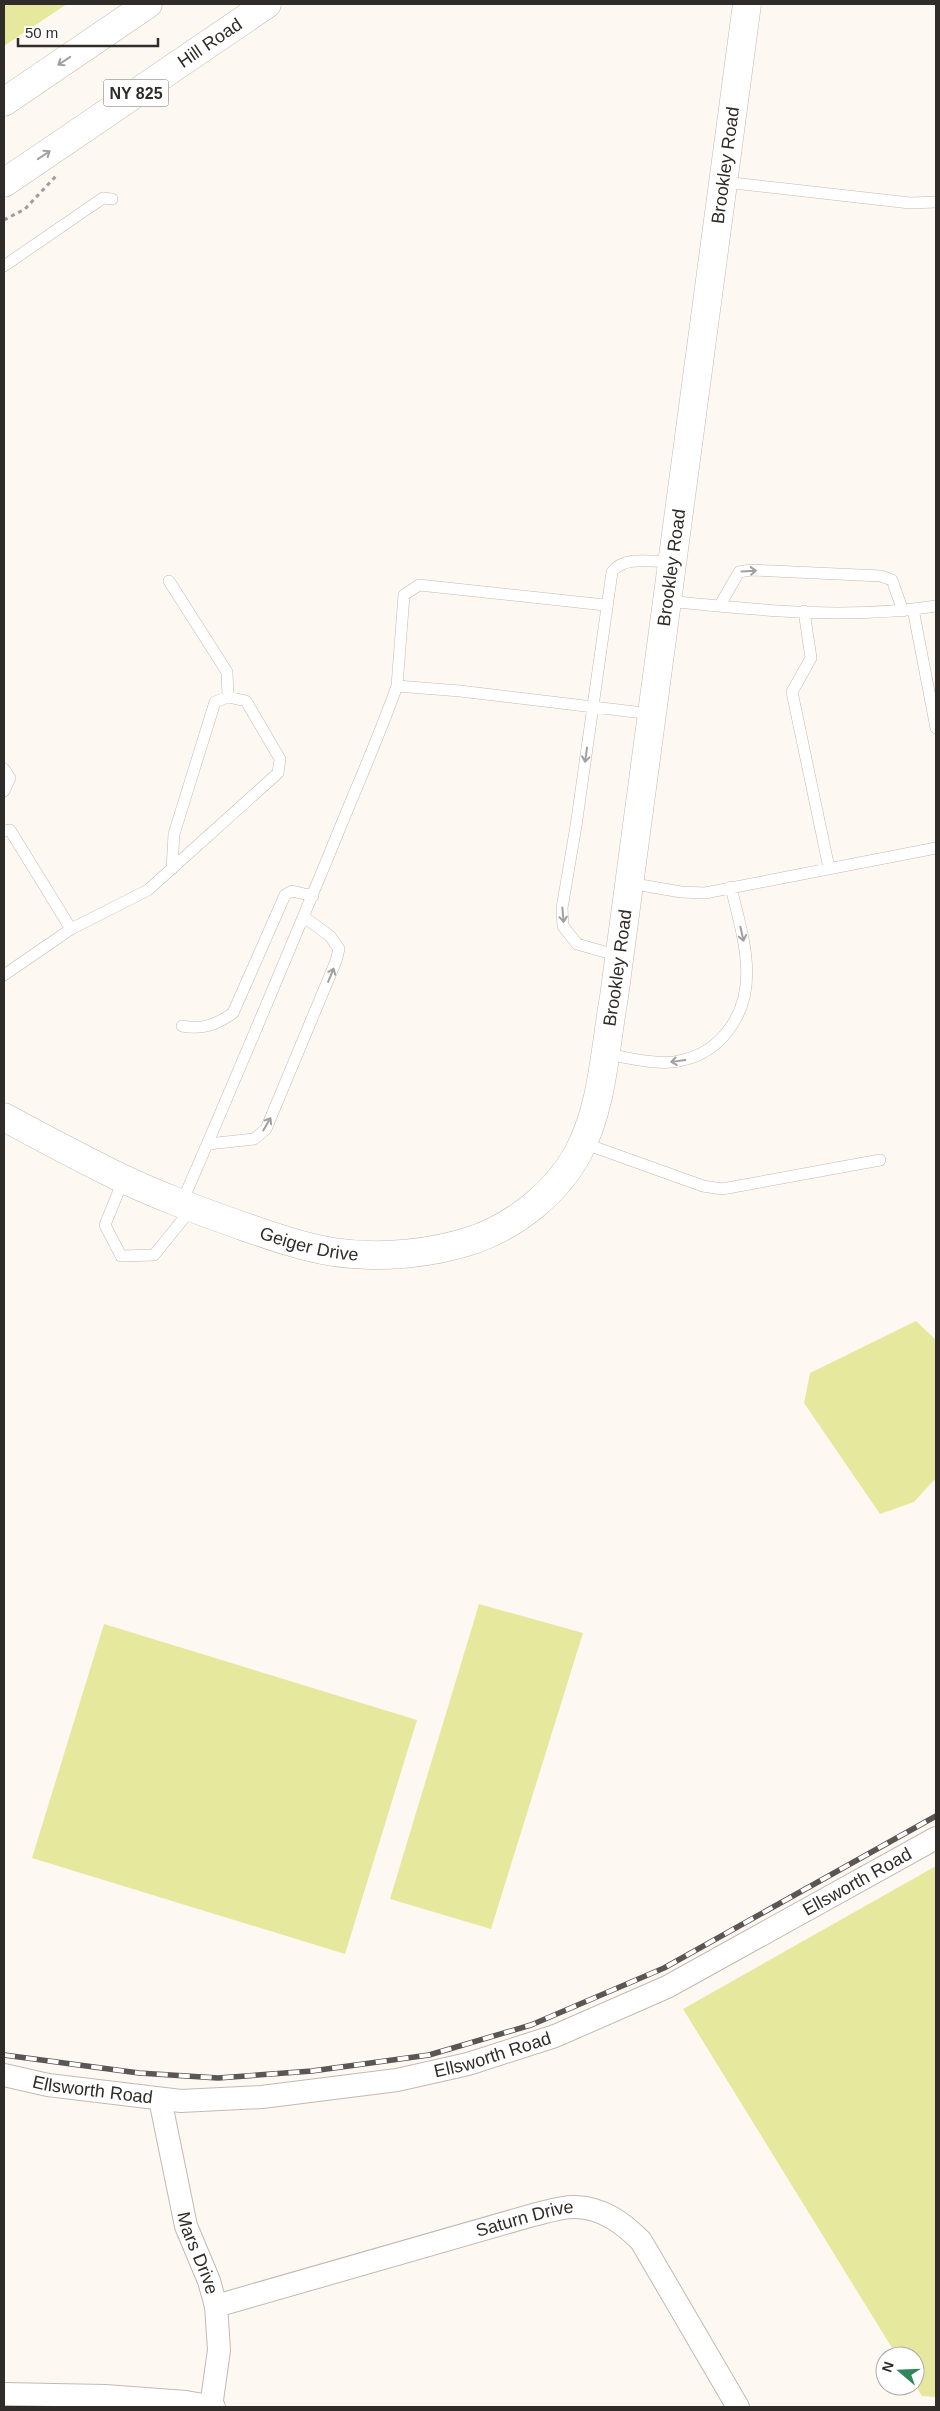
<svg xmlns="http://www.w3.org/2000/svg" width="940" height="2411" font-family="Arial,sans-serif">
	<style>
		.green { fill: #e6e99d }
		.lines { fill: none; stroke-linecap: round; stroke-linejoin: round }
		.lane-casing { stroke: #c4b9b2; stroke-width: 12 }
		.street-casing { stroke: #c4b9b2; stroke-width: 24 }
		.secondary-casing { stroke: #c4b9b2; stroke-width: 29 }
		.primary-casing { stroke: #c4b9b2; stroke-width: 29 }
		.path { stroke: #a29d99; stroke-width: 3; stroke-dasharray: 4 4; stroke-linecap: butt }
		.lane { stroke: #fff; stroke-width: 11 }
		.street { stroke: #fff; stroke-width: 22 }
		.secondary { stroke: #fff; stroke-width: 28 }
		.primary { stroke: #fff; stroke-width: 28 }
		.rail-casing { stroke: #5b5653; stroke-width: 5.5 }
		.rail { stroke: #fff; stroke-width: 4; stroke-dasharray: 11; stroke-linecap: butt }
		.oneway { stroke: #a2a09f }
		.labels { text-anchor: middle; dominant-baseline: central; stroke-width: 5; stroke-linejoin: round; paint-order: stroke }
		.shield { fill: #fff; stroke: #6e6b69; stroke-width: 1 }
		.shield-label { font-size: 16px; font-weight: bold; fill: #302c29 }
		.street-label { font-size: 18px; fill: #302c29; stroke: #fff }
	</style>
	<rect width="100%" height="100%" fill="#fef8f3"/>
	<path class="green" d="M 4,4 L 67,4 L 4,46 Z
		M 916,1321 L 936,1340 L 936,1478 L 914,1502 L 880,1514 L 804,1403 L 810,1373 Z
		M 479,1604 L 583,1633 L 491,1929 L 390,1899 Z
		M 104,1624 L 417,1720 L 345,1954 L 32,1858 Z
		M 936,1866 L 936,2397 L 922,2396 L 915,2385 L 915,2356 L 897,2356 L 683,2009 Z"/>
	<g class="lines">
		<g class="lane-casing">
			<path id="lane" d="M 724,182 L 910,203 L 936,202
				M 4,266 L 103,198 L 112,199
				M 169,581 L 227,672 L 228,697
				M 667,601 C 756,610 848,620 936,606
				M 720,605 L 739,572 L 751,570 L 881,576 L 892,580 L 903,611
				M 913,609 L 936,728
				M 804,611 L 811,658 L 792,692 L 829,868
				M 397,686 L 404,595 L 419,585 L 605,605
				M 4,769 L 10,778 L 4,791
				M 4,831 L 10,830 L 71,929
				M 629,883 L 681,892 L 705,893 L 936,848
				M 619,956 L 577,944 L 563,926 L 562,908 L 576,826 L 612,572 C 624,555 653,562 673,562
				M 4,975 L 71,929 L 148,890 L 278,773 L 280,759 L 246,701 L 228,697 L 215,702 L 174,834 L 172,869
				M 182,1026 C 202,1030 216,1025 233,1013 L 285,895 L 292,891 L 313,896
				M 604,1054 C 629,1057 659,1067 683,1060 C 701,1056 716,1046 727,1032 C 762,989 742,935 731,887
				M 583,1143 L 703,1186 L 722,1189 L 880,1160
				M 208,1144 L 254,1139 L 266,1129 L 336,961 L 339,949 L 330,936 L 304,917
				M 124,1178 L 105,1225 L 121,1256 L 154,1255 L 192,1208
				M 182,1202 C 233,1086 282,968 331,850 C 353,795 377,742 397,686 L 460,691 L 652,714"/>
		</g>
		<g class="street-casing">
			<g id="street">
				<path id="s1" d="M 4,2075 L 48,2085 L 181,2101 L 262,2097 L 397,2080 L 468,2064 L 555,2036 L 667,1987 L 936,1838"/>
				<path id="s2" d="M 160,2099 L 186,2226 L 209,2281 L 216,2306 L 219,2350 L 211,2407"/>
				<path id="s3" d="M 216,2306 L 533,2215 C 546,2212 563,2206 576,2207 C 603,2208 623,2223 641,2241 L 738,2407"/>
				<path d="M 4,2394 L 105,2396 L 186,2402 L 214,2407"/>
			</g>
		</g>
		<g class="secondary-casing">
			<g id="secondary">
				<path id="s4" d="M 4,1117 C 39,1136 75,1155 111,1173 C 153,1194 200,1211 245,1227 C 274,1237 303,1247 333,1252 C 380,1259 432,1254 476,1239 C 517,1224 557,1192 578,1153 C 603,1107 605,1047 614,997 L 747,4"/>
			</g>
		</g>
		<g class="primary-casing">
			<g id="primary">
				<path d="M 4,102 L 148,4"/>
				<path id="s5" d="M 4,183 L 267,4"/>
			</g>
		</g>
		<path class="path" d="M 4,220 L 25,209 L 56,176"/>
		<use href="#lane" class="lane"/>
		<use href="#street" class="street"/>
		<use href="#secondary" class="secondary"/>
		<use href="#primary" class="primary"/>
		<g class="rail-casing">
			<path id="rail" d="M 4,2055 L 139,2073 L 218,2078 L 312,2071 L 429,2055 L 531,2025 L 664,1968 L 936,1816"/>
		</g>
		<use href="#rail" class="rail"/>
	</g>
	<defs><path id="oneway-shaft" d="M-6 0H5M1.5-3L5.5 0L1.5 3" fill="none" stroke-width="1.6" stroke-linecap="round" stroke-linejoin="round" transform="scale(1.25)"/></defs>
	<g class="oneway">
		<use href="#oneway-shaft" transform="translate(64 61) rotate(146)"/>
		<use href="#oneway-shaft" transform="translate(44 155) rotate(-34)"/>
		<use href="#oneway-shaft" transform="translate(749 571) rotate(-3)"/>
		<use href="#oneway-shaft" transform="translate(586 755) rotate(98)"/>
		<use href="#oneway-shaft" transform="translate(563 915) rotate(85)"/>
		<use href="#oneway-shaft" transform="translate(742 934) rotate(77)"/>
		<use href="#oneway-shaft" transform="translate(331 975) rotate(-67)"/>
		<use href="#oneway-shaft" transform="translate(678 1061) rotate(172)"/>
		<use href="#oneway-shaft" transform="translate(267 1124) rotate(-60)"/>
	</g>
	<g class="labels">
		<rect class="shield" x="103.5" y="79.5" width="65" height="27" rx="4"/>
		<g class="shield-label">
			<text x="136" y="93">NY 825</text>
		</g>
		<g class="street-label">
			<text stroke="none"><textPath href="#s5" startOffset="249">Hill Road</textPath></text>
			<text stroke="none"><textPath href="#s4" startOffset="1638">Brookley Road</textPath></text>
			<text stroke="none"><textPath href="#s4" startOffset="1232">Brookley Road</textPath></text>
			<text stroke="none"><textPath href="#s4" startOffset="828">Brookley Road</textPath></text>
			<text stroke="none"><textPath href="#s4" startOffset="332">Geiger Drive</textPath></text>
			<text stroke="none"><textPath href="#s1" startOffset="900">Ellsworth Road</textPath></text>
			<text stroke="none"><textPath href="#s1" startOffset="495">Ellsworth Road</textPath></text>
			<text stroke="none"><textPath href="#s1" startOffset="90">Ellsworth Road</textPath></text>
			<text stroke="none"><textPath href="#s3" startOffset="321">Saturn Drive</textPath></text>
			<text stroke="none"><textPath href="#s2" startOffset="159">Mars Drive</textPath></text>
		</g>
	</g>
	<rect width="940" height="2411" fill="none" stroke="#302c29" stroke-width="10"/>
	<g transform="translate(900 2371) rotate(289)"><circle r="24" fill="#ffffff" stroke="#acaba9"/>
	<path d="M0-4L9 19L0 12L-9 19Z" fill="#31875b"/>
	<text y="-8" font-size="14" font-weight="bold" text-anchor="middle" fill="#302c29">N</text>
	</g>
	<path d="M18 38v8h140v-8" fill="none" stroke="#302c29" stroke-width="2.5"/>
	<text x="25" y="38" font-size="15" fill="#302c29" stroke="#ffffff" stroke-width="4" paint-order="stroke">50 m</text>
</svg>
